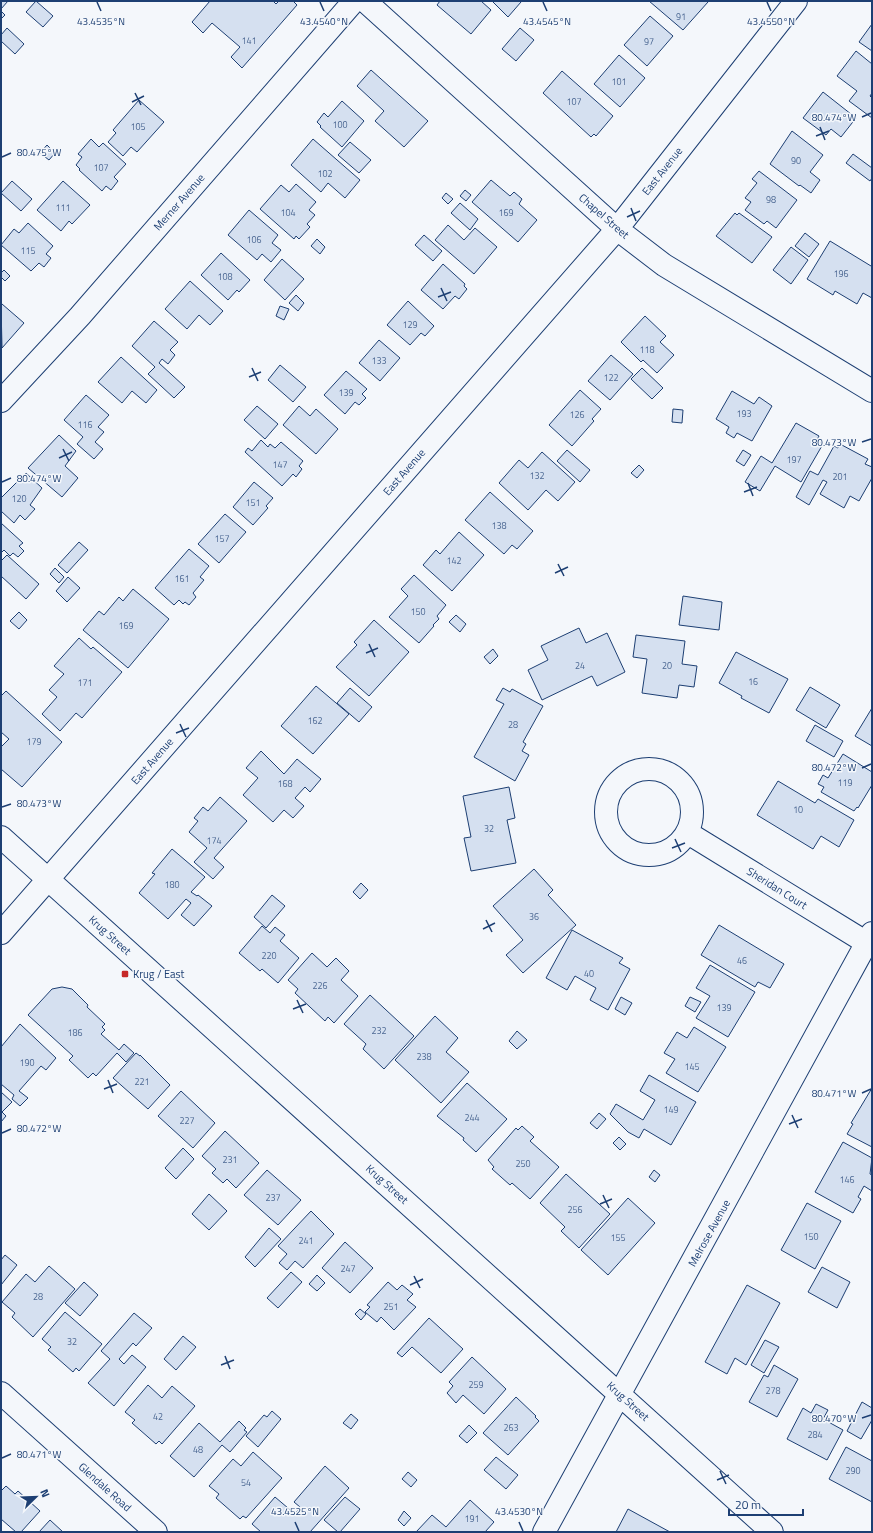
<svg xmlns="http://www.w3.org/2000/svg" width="873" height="1533" font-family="'Titillium Web',sans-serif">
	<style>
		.building { fill: #d5e0f0; stroke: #1d3f73 }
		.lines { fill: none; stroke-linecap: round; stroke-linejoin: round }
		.minor-casing { stroke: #1d3f73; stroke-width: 24 }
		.minor { stroke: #f4f7fb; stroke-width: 22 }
		.ticks { fill: none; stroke: #1d3f73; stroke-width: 1.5 }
		.poi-dot { fill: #c62828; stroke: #f4f7fb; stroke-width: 1.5 }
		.labels { text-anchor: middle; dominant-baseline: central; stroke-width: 3; stroke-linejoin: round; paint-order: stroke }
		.number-label { font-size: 9px; fill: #4b6792 }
		.street-label { font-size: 11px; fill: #1d3f73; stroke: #f4f7fb }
		.poi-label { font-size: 11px; fill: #1d3f73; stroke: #f4f7fb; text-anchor: start }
		.ticks-label { font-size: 10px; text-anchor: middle; fill: #1d3f73; stroke: #f4f7fb; stroke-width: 3; stroke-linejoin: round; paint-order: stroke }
	</style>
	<rect width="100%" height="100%" fill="#f4f7fb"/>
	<path class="building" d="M 1,1 L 8,1 L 1,9 Z
		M 36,1 L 53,16 L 43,27 L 26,12 Z
		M 210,1 L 273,1 L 276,4 L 279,1 L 293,1 L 297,5 L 242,68 L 231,57 L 240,47 L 212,23 L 203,33 L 192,22 Z
		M 440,1 L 481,1 L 491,10 L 471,34 L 437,5 Z
		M 492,1 L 520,1 L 521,2 L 508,17 Z
		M 649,1 L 707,1 L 708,2 L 683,30 Z
		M 1,11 L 5,15 L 1,19 Z
		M 650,16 L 673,36 L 647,66 L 624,45 Z
		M 872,24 L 872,51 L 859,42 Z
		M 7,28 L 24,44 L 15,54 L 1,41 L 1,35 Z
		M 520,28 L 534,40 L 516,61 L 502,49 Z
		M 856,51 L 872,64 L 872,93 L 870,96 L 872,98 L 872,118 L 849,101 L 857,91 L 837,76 Z
		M 619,55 L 645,78 L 620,107 L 594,84 Z
		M 371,70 L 428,121 L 404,147 L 375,121 L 384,111 L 357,86 Z
		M 562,71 L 613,116 L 596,136 L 594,134 L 591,137 L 543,93 Z
		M 823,92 L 856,118 L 841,137 L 831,129 L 826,135 L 803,118 Z
		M 139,100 L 164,122 L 137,152 L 131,147 L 123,156 L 108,142 L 116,133 L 113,130 Z
		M 342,101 L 364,121 L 342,147 L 320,127 L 321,126 L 317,122 L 324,113 L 328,117 Z
		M 792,131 L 823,155 L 810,172 L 820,180 L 811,193 L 800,185 L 799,186 L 770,164 Z
		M 91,139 L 99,147 L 103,143 L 126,164 L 114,177 L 118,181 L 111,190 L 106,186 L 102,191 L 79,170 L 80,169 L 76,165 L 82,157 L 78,154 Z
		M 313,139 L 360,180 L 345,198 L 328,183 L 321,192 L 291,165 Z
		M 350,142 L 371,160 L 359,173 L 338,155 Z
		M 47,145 L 55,153 L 49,160 L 40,153 Z
		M 853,154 L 872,168 L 872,178 L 870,181 L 846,163 Z
		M 759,171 L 797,200 L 776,228 L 767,221 L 764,224 L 745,210 L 751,202 L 745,198 L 757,183 L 752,179 Z
		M 491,180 L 510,196 L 514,192 L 522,199 L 519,204 L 537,220 L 518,242 L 472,202 Z
		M 12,181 L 32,199 L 21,211 L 1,193 Z
		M 63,181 L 90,205 L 72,224 L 69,221 L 61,231 L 37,210 Z
		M 296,184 L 316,202 L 309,210 L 315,215 L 307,224 L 310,227 L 299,239 L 296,236 L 294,239 L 260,209 L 281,185 L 289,192 Z
		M 465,190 L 471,195 L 466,201 L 460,196 Z
		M 446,193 L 453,199 L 448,204 L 442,198 Z
		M 460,203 L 478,219 L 470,230 L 451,213 Z
		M 249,210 L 278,235 L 272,243 L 281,250 L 271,262 L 262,254 L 257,260 L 228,235 Z
		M 735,213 L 737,215 L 739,213 L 772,237 L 752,263 L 716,236 Z
		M 28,223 L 53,246 L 46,254 L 51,258 L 44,267 L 39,263 L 31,271 L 1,245 L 14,229 L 19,233 Z
		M 448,225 L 464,240 L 475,228 L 497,247 L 474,274 L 435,240 Z
		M 805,233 L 819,244 L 809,257 L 795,246 Z
		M 424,235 L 442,251 L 433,261 L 415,245 Z
		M 317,239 L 325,247 L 320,254 L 311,246 Z
		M 830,241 L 871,266 L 872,265 L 872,298 L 863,293 L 857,304 L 835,291 L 833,295 L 807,279 Z
		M 791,247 L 808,260 L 791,284 L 773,270 Z
		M 221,253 L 250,280 L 239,292 L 237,290 L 228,300 L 201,275 Z
		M 282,259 L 304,279 L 285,300 L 264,280 Z
		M 443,264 L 465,284 L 464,286 L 467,289 L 459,299 L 455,296 L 443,309 L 421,290 Z
		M 4,270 L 10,276 L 5,281 L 1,277 L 1,273 Z
		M 190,281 L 223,311 L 210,325 L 199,315 L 187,329 L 165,309 Z
		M 296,295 L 304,303 L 298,311 L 289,303 Z
		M 408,301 L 434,326 L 425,336 L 421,333 L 410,345 L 387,325 Z
		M 2,304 L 24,323 L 2,348 L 1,305 Z
		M 280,306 L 289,309 L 284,320 L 276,316 Z
		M 645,316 L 666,336 L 660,342 L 674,355 L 657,373 L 643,360 L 641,362 L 621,342 Z
		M 154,321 L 178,342 L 170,350 L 175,355 L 168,364 L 162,359 L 159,363 L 185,387 L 174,398 L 148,374 L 155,367 L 132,346 Z
		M 379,340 L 400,358 L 380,381 L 359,363 Z
		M 611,355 L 633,374 L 610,400 L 588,381 Z
		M 121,357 L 157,390 L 146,403 L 132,391 L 122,403 L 98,382 Z
		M 280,365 L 306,387 L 293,402 L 268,380 Z
		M 642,368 L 663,388 L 652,399 L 631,379 Z
		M 346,371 L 367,389 L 362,394 L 366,398 L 359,405 L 355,402 L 345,414 L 324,395 Z
		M 580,390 L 601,409 L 592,419 L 594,421 L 572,446 L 549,425 Z
		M 732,391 L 754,404 L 759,397 L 772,406 L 752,441 L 737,433 L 734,438 L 726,433 L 729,427 L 716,419 Z
		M 86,395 L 109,415 L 98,427 L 104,432 L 95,442 L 103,449 L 94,459 L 77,444 L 83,437 L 64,420 Z
		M 257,406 L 278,424 L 265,439 L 244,420 Z
		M 299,406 L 310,416 L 316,409 L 338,429 L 316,454 L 283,425 Z
		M 673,409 L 683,410 L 682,423 L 672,422 Z
		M 796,423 L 819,436 L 817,440 L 823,444 L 801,482 L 775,466 L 760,491 L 745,482 L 761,456 L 772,463 Z
		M 59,435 L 76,451 L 65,466 L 78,478 L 62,497 L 28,468 Z
		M 261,440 L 268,447 L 270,444 L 275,448 L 281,442 L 303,461 L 299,466 L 302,469 L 296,477 L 293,474 L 282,486 L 245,452 L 248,448 L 252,451 Z
		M 840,444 L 868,459 L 865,464 L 872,467 L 872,478 L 859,501 L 850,496 L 844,508 L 820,494 L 827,482 L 823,480 L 809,505 L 796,497 L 810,471 L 818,475 L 834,446 L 838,448 Z
		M 567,450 L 590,470 L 580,482 L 557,461 Z
		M 743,450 L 751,455 L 744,466 L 736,461 Z
		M 542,452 L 575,482 L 558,501 L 546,490 L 528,510 L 499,483 L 519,460 L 528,468 Z
		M 639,465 L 644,470 L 637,478 L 631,473 Z
		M 26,473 L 42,488 L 30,505 L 35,509 L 25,520 L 20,515 L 14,523 L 1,511 L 1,498 Z
		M 254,482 L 273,498 L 266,506 L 268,508 L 253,525 L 233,507 Z
		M 490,492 L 533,531 L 517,549 L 512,545 L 504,554 L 465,520 Z
		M 225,514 L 246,532 L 219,563 L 198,544 Z
		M 1,523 L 23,543 L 19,546 L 24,551 L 18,557 L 13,553 L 10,556 L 4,550 L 1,553 Z
		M 459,532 L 484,555 L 452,591 L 423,565 L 436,550 L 440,554 Z
		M 79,542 L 88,550 L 67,573 L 58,565 Z
		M 189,549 L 209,566 L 200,577 L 204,580 L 193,593 L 196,597 L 189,605 L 185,602 L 183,604 L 179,600 L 174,605 L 155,588 Z
		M 7,555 L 39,584 L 26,599 L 1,576 L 1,561 Z
		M 55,568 L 64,577 L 59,583 L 50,574 Z
		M 414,575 L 446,605 L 437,616 L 439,619 L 433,625 L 434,626 L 419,643 L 389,617 L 408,596 L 401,589 Z
		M 68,577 L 80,588 L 67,602 L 56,591 Z
		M 133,589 L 169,619 L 128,668 L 83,630 L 99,611 L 104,615 L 119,597 L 123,601 Z
		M 683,596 L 722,602 L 719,630 L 679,625 Z
		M 19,612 L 27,620 L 19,629 L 10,621 Z
		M 456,615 L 466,624 L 460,632 L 449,622 Z
		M 374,620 L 409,652 L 369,696 L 336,667 L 357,645 L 354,642 Z
		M 579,628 L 586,643 L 607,633 L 625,672 L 597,686 L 592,676 L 542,700 L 528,670 L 548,660 L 541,646 Z
		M 636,635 L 685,641 L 682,664 L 697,666 L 694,687 L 679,685 L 677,698 L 642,693 L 647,659 L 633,657 Z
		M 79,638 L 91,649 L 93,647 L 122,672 L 82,718 L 76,713 L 60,731 L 42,714 L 57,697 L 49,690 L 64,674 L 54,666 Z
		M 493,649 L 498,656 L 490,664 L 484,657 Z
		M 736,652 L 788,679 L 769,713 L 741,698 L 742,696 L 719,683 Z
		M 316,686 L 349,714 L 313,754 L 281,726 Z
		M 810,687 L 840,705 L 826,728 L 796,710 Z
		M 350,688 L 372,707 L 359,722 L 337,703 Z
		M 503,688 L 510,692 L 512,689 L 543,706 L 523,742 L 526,744 L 522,751 L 529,755 L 515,781 L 474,757 L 504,704 L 496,700 Z
		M 6,691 L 62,742 L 22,787 L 1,769 L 1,747 L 9,739 L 1,732 L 1,696 Z
		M 872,708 L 872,746 L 855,736 Z
		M 815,725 L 843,741 L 834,757 L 806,741 Z
		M 261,751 L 284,774 L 297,759 L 321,779 L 310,792 L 305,787 L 295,798 L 304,806 L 293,818 L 284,810 L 273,822 L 243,795 L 258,778 L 246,768 Z
		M 843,754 L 872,772 L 872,785 L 858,808 L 857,807 L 854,811 L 821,792 L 824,787 L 818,784 L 823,775 L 828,778 Z
		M 778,781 L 815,803 L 818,799 L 854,820 L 839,847 L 821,836 L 813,849 L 757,815 Z
		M 509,787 L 515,818 L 507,820 L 516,863 L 471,871 L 464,838 L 471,837 L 463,796 Z
		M 220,797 L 247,821 L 214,858 L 224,867 L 213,879 L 194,862 L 207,848 L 189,832 L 198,821 L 194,818 L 203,807 L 208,811 Z
		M 172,849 L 205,877 L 191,892 L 197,896 L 198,895 L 212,906 L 194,926 L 181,915 L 191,903 L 186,899 L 168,919 L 139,893 L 155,874 L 152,873 Z
		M 534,869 L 553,890 L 548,895 L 576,925 L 523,973 L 506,955 L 523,940 L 493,906 Z
		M 361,883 L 368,890 L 360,899 L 353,892 Z
		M 272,895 L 285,906 L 266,928 L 254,917 Z
		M 719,925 L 784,964 L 770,988 L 758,982 L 755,987 L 701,955 Z
		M 262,926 L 270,933 L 275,927 L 285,935 L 280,941 L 299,958 L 278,983 L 262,969 L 260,971 L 239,953 Z
		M 572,930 L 623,958 L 619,963 L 630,969 L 608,1010 L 590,1000 L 596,988 L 575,976 L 567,990 L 546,978 Z
		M 312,953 L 327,967 L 336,958 L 349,971 L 341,980 L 358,996 L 334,1023 L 328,1017 L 325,1021 L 295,993 L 298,989 L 288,980 Z
		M 710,965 L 755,992 L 728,1037 L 696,1018 L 710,996 L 696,988 Z
		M 62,987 L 72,989 L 88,1005 L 87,1007 L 105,1024 L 102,1027 L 105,1030 L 101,1034 L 119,1050 L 124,1044 L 134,1053 L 126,1062 L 117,1053 L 96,1076 L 93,1073 L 88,1078 L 69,1060 L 73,1056 L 28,1015 L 52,989 Z
		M 370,995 L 414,1036 L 384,1069 L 363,1049 L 366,1044 L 344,1024 Z
		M 621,997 L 632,1003 L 625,1015 L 615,1009 Z
		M 690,997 L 701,1002 L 695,1012 L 685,1006 Z
		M 435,1016 L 458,1038 L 446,1052 L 469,1072 L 441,1103 L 395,1060 Z
		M 20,1024 L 56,1058 L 46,1070 L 41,1066 L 19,1091 L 28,1098 L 20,1106 L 12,1099 L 14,1095 L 1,1084 L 1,1047 Z
		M 694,1027 L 726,1047 L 698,1092 L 666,1073 L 675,1059 L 664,1053 L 677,1032 L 687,1038 Z
		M 517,1031 L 527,1040 L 517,1049 L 509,1041 Z
		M 136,1053 L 140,1056 L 140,1055 L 170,1085 L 148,1109 L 113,1078 Z
		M 649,1075 L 696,1102 L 671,1145 L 644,1129 L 639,1138 L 628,1132 L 610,1114 L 616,1104 L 643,1120 L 655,1100 L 640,1091 Z
		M 467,1083 L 507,1119 L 476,1152 L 463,1140 L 464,1138 L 437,1116 Z
		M 872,1088 L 872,1147 L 847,1134 L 853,1124 L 851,1123 Z
		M 181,1091 L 215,1123 L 193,1148 L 158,1116 Z
		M 1,1092 L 12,1102 L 2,1112 L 6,1116 L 1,1122 Z
		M 599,1113 L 606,1119 L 597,1129 L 590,1123 Z
		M 522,1126 L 534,1137 L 530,1141 L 559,1167 L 530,1199 L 512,1183 L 510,1185 L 492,1169 L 494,1167 L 488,1160 L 516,1128 L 518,1130 Z
		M 225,1131 L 259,1163 L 236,1188 L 227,1179 L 223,1183 L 212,1173 L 216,1169 L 202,1156 Z
		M 619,1137 L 626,1144 L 620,1150 L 613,1143 Z
		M 843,1142 L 872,1158 L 870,1174 L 872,1175 L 872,1191 L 864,1186 L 858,1197 L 861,1199 L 853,1213 L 815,1192 Z
		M 183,1148 L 194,1159 L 176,1179 L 165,1168 Z
		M 267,1170 L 301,1200 L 278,1225 L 244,1195 Z
		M 654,1170 L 660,1175 L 655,1182 L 649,1177 Z
		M 566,1174 L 610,1214 L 579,1248 L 561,1231 L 565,1227 L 540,1203 Z
		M 209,1194 L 227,1211 L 209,1230 L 192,1214 Z
		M 628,1198 L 655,1223 L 608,1275 L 581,1250 Z
		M 807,1203 L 841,1221 L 815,1269 L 781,1250 Z
		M 311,1211 L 334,1234 L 303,1268 L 295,1261 L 287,1270 L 279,1263 L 287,1254 L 278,1246 Z
		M 269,1228 L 281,1239 L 255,1267 L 245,1257 Z
		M 345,1242 L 373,1268 L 350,1293 L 322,1268 Z
		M 5,1255 L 17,1265 L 1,1285 L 1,1260 Z
		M 49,1266 L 75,1289 L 33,1337 L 12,1317 L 15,1313 L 2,1302 L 26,1274 L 35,1282 Z
		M 822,1267 L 850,1282 L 837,1308 L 808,1292 Z
		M 291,1272 L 302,1282 L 278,1308 L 267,1298 Z
		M 317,1275 L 325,1283 L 317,1291 L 309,1284 Z
		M 84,1282 L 98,1295 L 80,1316 L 65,1303 Z
		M 388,1282 L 397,1290 L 402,1285 L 413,1294 L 407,1300 L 416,1307 L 394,1330 L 381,1317 L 377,1322 L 365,1312 L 370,1307 L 367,1305 Z
		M 747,1285 L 780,1303 L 746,1365 L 735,1358 L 727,1374 L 705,1362 Z
		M 360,1309 L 366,1314 L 361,1320 L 355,1314 Z
		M 65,1312 L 102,1344 L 79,1371 L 76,1368 L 73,1372 L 48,1350 L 51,1347 L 42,1339 Z
		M 134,1313 L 152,1328 L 136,1346 L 133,1343 L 119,1359 L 124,1364 L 132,1355 L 146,1367 L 114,1406 L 88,1383 L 110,1359 L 101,1351 Z
		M 429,1318 L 463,1349 L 441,1373 L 412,1347 L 402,1357 L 397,1353 Z
		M 183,1336 L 196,1347 L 176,1370 L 164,1359 Z
		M 765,1340 L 779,1347 L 764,1373 L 751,1365 Z
		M 472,1357 L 506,1389 L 484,1414 L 463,1395 L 456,1403 L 447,1393 L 453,1386 L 449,1382 Z
		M 774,1365 L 798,1379 L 777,1417 L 749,1402 L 764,1375 L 768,1377 Z
		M 148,1385 L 162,1398 L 172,1386 L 195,1406 L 162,1444 L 159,1441 L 156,1444 L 132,1423 L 135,1420 L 125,1412 Z
		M 516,1397 L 536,1416 L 535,1417 L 539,1421 L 508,1455 L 483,1433 Z
		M 862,1402 L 872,1408 L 872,1420 L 861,1439 L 847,1431 Z
		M 816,1404 L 828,1410 L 823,1419 L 843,1430 L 827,1460 L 787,1439 L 803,1408 L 811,1413 Z
		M 272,1411 L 281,1419 L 258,1447 L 246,1436 L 264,1415 L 267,1417 Z
		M 351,1414 L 358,1420 L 351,1429 L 343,1423 Z
		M 239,1421 L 246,1428 L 244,1430 L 247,1432 L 230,1452 L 222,1445 L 194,1477 L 170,1456 L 199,1423 L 220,1442 Z
		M 469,1425 L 477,1433 L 467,1443 L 459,1436 Z
		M 846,1447 L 872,1461 L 872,1502 L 829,1479 Z
		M 253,1452 L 282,1478 L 246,1518 L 243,1516 L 240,1519 L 216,1498 L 219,1494 L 209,1486 L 233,1459 L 241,1466 Z
		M 496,1457 L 518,1475 L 506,1489 L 484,1470 Z
		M 325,1466 L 349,1488 L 310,1532 L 261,1532 L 252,1524 L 275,1497 L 295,1514 L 300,1507 L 294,1502 Z
		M 408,1472 L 417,1480 L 411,1487 L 402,1479 Z
		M 6,1486 L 15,1494 L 18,1491 L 40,1511 L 21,1532 L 16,1532 L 1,1519 L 1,1491 Z
		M 345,1497 L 360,1509 L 340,1532 L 338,1532 L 324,1520 Z
		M 470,1500 L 494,1522 L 485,1532 L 416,1532 L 432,1515 L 446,1527 Z
		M 628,1509 L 670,1532 L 616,1532 Z
		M 404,1511 L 411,1518 L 404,1526 L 398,1520 Z
		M 50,1520 L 63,1532 L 39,1532 Z"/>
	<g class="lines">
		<g class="minor-casing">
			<path id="minor" d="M 365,1 L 617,229 L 664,265 L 872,391
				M 1,401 L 80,316 L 354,1
				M606 812a43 43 0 1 1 86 0a43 43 0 1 1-86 0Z
				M 688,833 L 867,943
				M 1,837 L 772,1532
				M 1,933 L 617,229 L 796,1
				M 1,1393 L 156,1532
				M 544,1532 L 872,933"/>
		</g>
		<use href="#minor" class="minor"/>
	</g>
	<path class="ticks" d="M 97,2 L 101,11M 320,2 L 324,11M 543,2 L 547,11M 767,2 L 771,11M 135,93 L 141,105M 132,102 L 144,96M 862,117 L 871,113M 820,127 L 825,140M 816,136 L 829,131M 2,157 L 11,153M 631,208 L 636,221M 627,217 L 640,211M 441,288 L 447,301M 438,297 L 451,292M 252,368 L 258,381M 249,377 L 261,372M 862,442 L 871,439M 63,449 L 69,461M 59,458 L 72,452M 2,482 L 11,478M 748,483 L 753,496M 744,492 L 757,487M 558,564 L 564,576M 555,573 L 568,567M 369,644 L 375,657M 366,653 L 378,648M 180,724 L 186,737M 176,733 L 189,728M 862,768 L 871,764M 2,807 L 11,804M 675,839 L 681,852M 672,848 L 685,843M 486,920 L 492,932M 483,929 L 495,923M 297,1000 L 303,1013M 293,1009 L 306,1004M 108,1080 L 113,1093M 104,1089 L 117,1084M 862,1093 L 871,1089M 792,1115 L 798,1128M 789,1124 L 802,1119M 2,1133 L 11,1129M 603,1195 L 609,1208M 600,1204 L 612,1199M 414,1276 L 420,1288M 410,1285 L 423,1279M 225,1356 L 230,1369M 221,1365 L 234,1360M 862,1418 L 871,1415M 2,1458 L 11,1454M 720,1471 L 726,1484M 717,1480 L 729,1475M 295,1522 L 299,1531M 519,1522 L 523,1531"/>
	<rect class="poi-dot" x="121" y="970" width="8" height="8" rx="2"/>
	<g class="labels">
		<g class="number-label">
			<text x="681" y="16">91</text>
			<text x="249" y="40">141</text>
			<text x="649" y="41">97</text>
			<text x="619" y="81">101</text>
			<text x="574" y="101">107</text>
			<text x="340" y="124">100</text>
			<text x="138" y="126">105</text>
			<text x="796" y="160">90</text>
			<text x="101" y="167">107</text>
			<text x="325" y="173">102</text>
			<text x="771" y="199">98</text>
			<text x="63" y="207">111</text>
			<text x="288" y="212">104</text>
			<text x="506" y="212">169</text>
			<text x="254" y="239">106</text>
			<text x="28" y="250">115</text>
			<text x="841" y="273">196</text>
			<text x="225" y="276">108</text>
			<text x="410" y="324">129</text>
			<text x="647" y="349">118</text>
			<text x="379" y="360">133</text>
			<text x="611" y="377">122</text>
			<text x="346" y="392">139</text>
			<text x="744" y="413">193</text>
			<text x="577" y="414">126</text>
			<text x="85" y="424">116</text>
			<text x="794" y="459">197</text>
			<text x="280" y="464">147</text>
			<text x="537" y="475">132</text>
			<text x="840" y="476">201</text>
			<text x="19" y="498">120</text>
			<text x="253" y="502">151</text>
			<text x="499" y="525">138</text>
			<text x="222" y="538">157</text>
			<text x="454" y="560">142</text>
			<text x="182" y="578">161</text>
			<text x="418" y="611">150</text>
			<text x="126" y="625">169</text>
			<text x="580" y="665">24</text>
			<text x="667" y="665">20</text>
			<text x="753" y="681">16</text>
			<text x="85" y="682">171</text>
			<text x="315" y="720">162</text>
			<text x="513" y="724">28</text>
			<text x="34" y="741">179</text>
			<text x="845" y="782">119</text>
			<text x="285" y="783">168</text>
			<text x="798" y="809">10</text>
			<text x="489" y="828">32</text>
			<text x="214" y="840">174</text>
			<text x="172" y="884">180</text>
			<text x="534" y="916">36</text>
			<text x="269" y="955">220</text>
			<text x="742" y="960">46</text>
			<text x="589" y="973">40</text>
			<text x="320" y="985">226</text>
			<text x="724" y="1007">139</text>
			<text x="379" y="1030">232</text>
			<text x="75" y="1032">186</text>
			<text x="424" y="1056">238</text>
			<text x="27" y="1062">190</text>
			<text x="692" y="1066">145</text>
			<text x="142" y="1081">221</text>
			<text x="671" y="1109">149</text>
			<text x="472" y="1117">244</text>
			<text x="187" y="1120">227</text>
			<text x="230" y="1159">231</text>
			<text x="523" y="1163">250</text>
			<text x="847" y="1179">146</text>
			<text x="273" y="1197">237</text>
			<text x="575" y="1209">256</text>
			<text x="811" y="1236">150</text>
			<text x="618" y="1237">155</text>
			<text x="306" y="1240">241</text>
			<text x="348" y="1268">247</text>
			<text x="38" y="1296">28</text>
			<text x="391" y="1306">251</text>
			<text x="72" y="1341">32</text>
			<text x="476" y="1384">259</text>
			<text x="773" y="1390">278</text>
			<text x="158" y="1416">42</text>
			<text x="511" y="1427">263</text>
			<text x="815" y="1434">284</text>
			<text x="198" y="1449">48</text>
			<text x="853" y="1470">290</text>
			<text x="246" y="1482">54</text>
			<text x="472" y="1518">191</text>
		</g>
		<g class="street-label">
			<text transform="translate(662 171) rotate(-52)">East Avenue</text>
			<text transform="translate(179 202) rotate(-49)">Merner Avenue</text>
			<text transform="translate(604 216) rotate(41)">Chapel Street</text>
			<text transform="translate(404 472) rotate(-49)">East Avenue</text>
			<text transform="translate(152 761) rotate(-49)">East Avenue</text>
			<text transform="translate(777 888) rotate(32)">Sheridan Court</text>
			<text transform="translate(110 935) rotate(42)">Krug Street</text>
			<text transform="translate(387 1184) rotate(42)">Krug Street</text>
			<text transform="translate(709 1233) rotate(-61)">Melrose Avenue</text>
			<text transform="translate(628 1401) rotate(42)">Krug Street</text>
			<text transform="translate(105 1487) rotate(42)">Glendale Road</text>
		</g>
		<g class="poi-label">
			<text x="133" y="974">Krug / East</text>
		</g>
	</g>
	<g class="ticks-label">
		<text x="101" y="25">43.4535°N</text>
		<text x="324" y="25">43.4540°N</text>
		<text x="771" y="25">43.4550°N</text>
		<text x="547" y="25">43.4545°N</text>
		<text x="834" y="121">80.474°W</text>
		<text x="39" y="156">80.475°W</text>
		<text x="834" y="446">80.473°W</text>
		<text x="39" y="482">80.474°W</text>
		<text x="834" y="771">80.472°W</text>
		<text x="39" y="807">80.473°W</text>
		<text x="834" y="1097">80.471°W</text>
		<text x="39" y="1132">80.472°W</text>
		<text x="834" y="1422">80.470°W</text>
		<text x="39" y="1458">80.471°W</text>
		<text x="295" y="1515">43.4525°N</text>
		<text x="519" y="1515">43.4530°N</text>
	</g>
	<rect width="873" height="1533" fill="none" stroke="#1d3f73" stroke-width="4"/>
	<g transform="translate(36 1497) rotate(67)" stroke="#f4f7fb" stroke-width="3" paint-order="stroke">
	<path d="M0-3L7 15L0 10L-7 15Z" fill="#1d3f73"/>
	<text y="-6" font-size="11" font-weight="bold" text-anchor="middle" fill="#1d3f73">N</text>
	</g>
	<path d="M729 1509v6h74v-6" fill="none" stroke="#1d3f73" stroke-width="2"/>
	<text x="735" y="1509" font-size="12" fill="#1d3f73" stroke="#f4f7fb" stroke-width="3" paint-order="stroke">20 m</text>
</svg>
